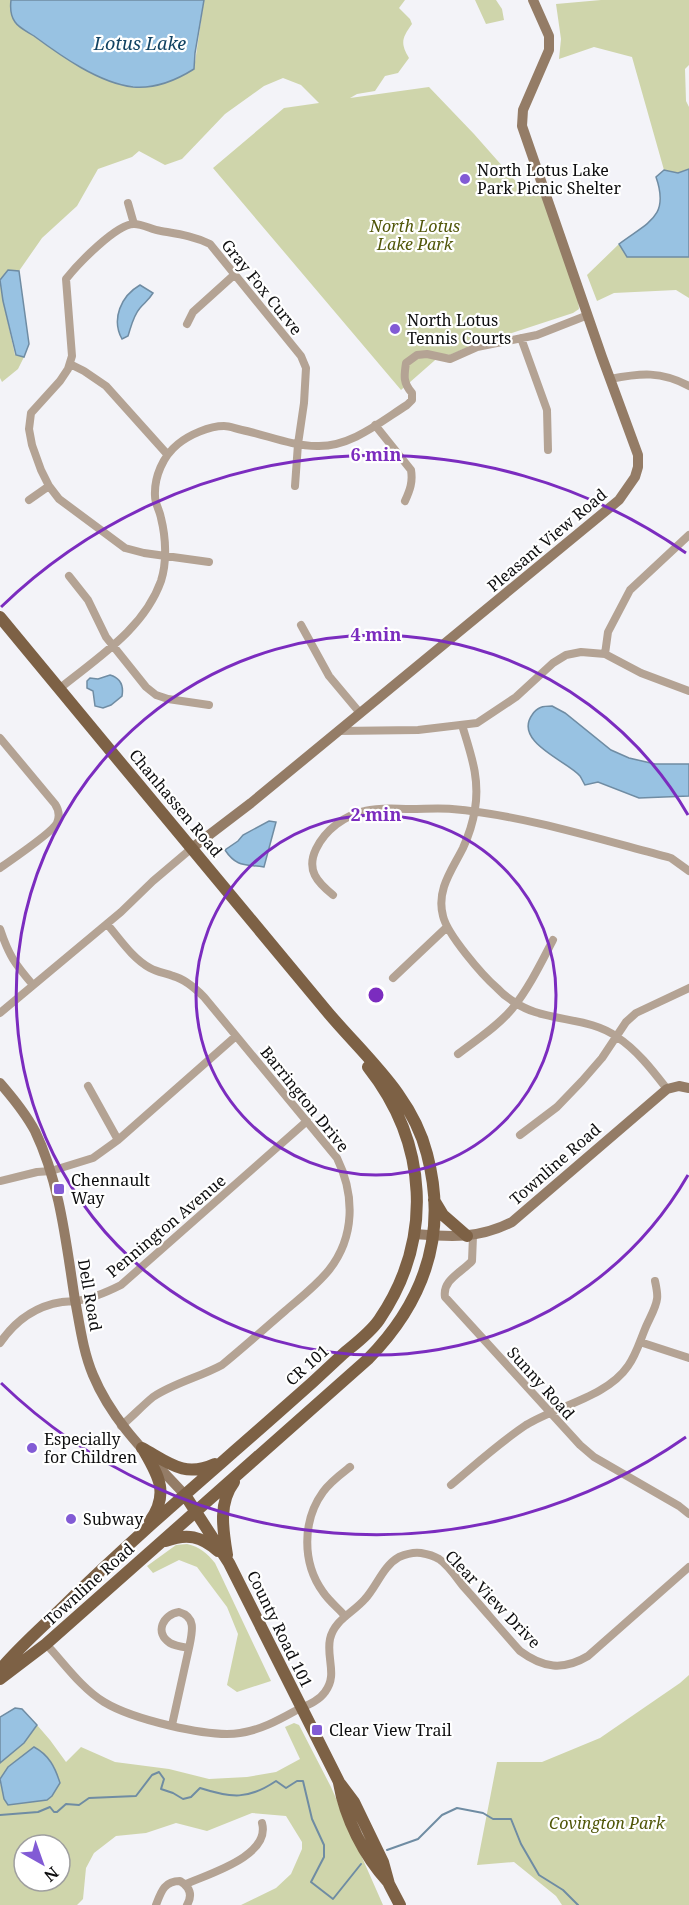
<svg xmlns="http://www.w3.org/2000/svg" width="689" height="1905" font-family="'Noto Serif',serif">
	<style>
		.green { fill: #cfd5ab; fill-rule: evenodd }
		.water { fill: #98c2e2; stroke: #6f8ca3; stroke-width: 1.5 }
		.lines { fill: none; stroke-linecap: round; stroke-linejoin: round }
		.stream { stroke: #6f8ca3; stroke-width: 2 }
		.street { stroke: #b4a394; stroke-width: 8 }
		.secondary { stroke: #947c66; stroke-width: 10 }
		.primary { stroke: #7d6145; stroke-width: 12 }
		.ring { fill: none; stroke: #7b2cbf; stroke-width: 3 }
		.poi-dot { fill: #825bd5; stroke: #fff; stroke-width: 2 }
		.labels { text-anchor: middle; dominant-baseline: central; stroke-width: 4.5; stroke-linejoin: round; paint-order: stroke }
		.poi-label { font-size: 16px; fill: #0e0e0f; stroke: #fff; text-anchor: start }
		.park-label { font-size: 16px; font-style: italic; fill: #505608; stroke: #fff }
		.street-label { font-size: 16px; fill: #0e0e0f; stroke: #fff }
		.water-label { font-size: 18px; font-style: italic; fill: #114262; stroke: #fff }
		.centre { fill: #7b2cbf; stroke: #fff; stroke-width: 3 }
		.ring-label { font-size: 18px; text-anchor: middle; font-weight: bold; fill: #7b2cbf; stroke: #fff; stroke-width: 4.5; stroke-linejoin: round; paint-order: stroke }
	</style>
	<rect width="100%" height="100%" fill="#f3f3f8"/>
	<path class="green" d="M 0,0 L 11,0 L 10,9 L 15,23 L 62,56 L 109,81 L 194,69 L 204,0 L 405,0 L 399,8 L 410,19 L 412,24 C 402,38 400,43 409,58 L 398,73 L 385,76 L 375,91 L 357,94 L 350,98 L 429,87 L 474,134 L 520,186 L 545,192 L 578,300 L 579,309 L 573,313 L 463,349 L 450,355 L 442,354 L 401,390 L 213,168 L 284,108 L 319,103 L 301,85 L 283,78 L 264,86 L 225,114 L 182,159 L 165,165 L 139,151 L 132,157 L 98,169 L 77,206 L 42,238 L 19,271 L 8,270 L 3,301 L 15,355 L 24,357 L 18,369 L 2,382 L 0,378 Z
		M 475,0 L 496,0 L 502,9 L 504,20 L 486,24 Z
		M 601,0 L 689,0 L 689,65 L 685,69 L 686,101 L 689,107 L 689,169 L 678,173 L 664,170 L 632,57 L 594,47 L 559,59 L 561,39 L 556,4 Z
		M 619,244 L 627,257 L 689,257 L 689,298 L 676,290 L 614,293 L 597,301 L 587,275 Z
		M 187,1544 C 200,1547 207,1553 215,1563 L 271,1681 L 237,1692 L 227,1685 L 238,1634 L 227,1607 L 197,1567 L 179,1560 L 153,1573 L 147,1566 L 176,1545 Z
		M 689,1675 L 689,1905 L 562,1905 L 556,1896 L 514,1862 L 477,1865 L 497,1762 L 542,1762 L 600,1738 L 680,1683 Z
		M 294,1723 L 299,1725 L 331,1787 L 383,1905 L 241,1905 L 276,1888 L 291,1874 L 302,1849 L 302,1842 L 286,1816 L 252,1813 L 207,1831 L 176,1823 L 146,1833 L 116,1836 L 94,1853 L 86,1868 L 83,1899 L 77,1905 L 0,1905 L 0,1781 L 4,1799 L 47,1800 L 52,1796 L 60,1783 L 8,1767 L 0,1779 L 0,1763 L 24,1743 L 37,1725 L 50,1740 L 66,1762 L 81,1747 L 115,1762 L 169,1769 L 209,1779 L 247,1777 L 276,1772 L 300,1759 L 285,1727 ZM 24,1845 L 60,1845 L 60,1881 L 24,1881 Z"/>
	<path class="water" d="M 11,0 L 204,0 L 195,53 L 194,69 C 175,81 155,89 133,87 C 99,83 61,56 34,36 C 28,32 19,28 15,22 C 10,15 10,8 11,0 Z
		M 689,169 L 689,257 L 627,257 L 619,244 C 648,222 670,217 656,177 L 664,170 L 678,173 Z
		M 8,270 L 19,271 L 29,344 L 24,357 L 16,355 L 3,301 L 0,280 Z
		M 140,285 L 153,293 C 148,301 145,302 140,308 C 133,316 131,327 128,336 L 122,339 C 111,319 121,296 140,285 Z
		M 110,675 C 120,678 124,685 122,696 L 111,705 L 103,708 L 95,706 L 93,691 L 87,688 L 87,681 L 90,678 L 98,679 Z
		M 552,706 L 565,713 L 611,750 L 629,758 L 655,764 L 689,764 L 689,796 L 639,798 L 598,782 L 585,785 C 583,782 582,779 580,776 C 569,762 513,742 532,715 C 537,707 543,706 552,706 Z
		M 269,821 L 276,822 L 264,867 C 246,864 237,868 225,850 L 238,841 L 243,835 Z
		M 15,1708 L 22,1709 L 37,1725 L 24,1743 L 0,1763 L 0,1717 Z
		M 34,1747 C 49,1755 55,1767 60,1783 L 52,1796 L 47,1800 L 8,1805 L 4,1799 L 0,1779 L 8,1767 Z"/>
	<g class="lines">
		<path class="stream" d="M 0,1815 L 38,1812 L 50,1807 L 54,1812 L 57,1812 L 66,1804 L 79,1805 L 89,1798 L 136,1796 L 152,1775 L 159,1772 L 164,1779 L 161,1789 L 173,1793 L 183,1799 L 191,1797 L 200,1788 C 231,1798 248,1800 276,1781 L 286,1788 L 297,1781 L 303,1781 L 312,1819 L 324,1845 L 324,1857 L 311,1882 L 333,1899 L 361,1864
			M 387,1850 L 418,1839 L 442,1815 L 457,1808 L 483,1813 L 493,1819 L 511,1819 L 521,1844 L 539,1875 L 563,1890 L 578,1905"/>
		<path class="street" d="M 128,203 L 134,224
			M 187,324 L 193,312 L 234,275
			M 521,338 L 547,410 L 548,450
			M 70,364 L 84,371 L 106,386 L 167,454
			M 610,379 C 641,373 661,371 689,386
			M 375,425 L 411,470 C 413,482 410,490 405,501
			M 29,500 L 49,486
			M 209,562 L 144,553 L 125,548 L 59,499 L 49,486 L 41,470 L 32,445 L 29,429 L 31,413 L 60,381 L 68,369 L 72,356 L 66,279 C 77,265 116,224 134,224 C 143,224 152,230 161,231 C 178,234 194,236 210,244 L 301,356 L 306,368 L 304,403 L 298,444 L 295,486
			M 69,576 L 88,600 L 106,637 L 146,687 L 156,695 L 168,699 L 209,705
			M 301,625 L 329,676 L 360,713
			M 605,654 L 608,632 L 630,590 L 689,535
			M 59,689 C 97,658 144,629 161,581 C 167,562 166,538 161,518 C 160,511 155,504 155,496 C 154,477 163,456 178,444 C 189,435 209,426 224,426 C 230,426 236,429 242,430 C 267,435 291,446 317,446 C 351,447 380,422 407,405 L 412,400 L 412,393 C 403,383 404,376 406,363 L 417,355 L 427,354 L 450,359 L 477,347 L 537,335 L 588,315
			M 462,725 C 471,755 480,778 475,809 C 473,822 468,837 463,848 C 452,870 436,890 443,916 C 447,934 482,975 497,988 C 506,998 522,1008 535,1012 C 562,1021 594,1020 617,1037 C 637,1050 653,1071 667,1089
			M 338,731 L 418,730 L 477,723 L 516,697 L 553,663 L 566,655 L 581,652 L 605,654 L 641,673 L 689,691
			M 0,738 L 55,804 C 59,810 60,816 57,823 C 52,833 11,860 0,868
			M 333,895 C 317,882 306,870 316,849 C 325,830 345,815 365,811 C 381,807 395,809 411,809 C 424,809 439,808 452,809 C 523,815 602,840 671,858 L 689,871
			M 107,924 C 120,939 132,958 150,968 C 157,972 165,973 173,976 C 185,979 195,988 204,997 L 337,1158 C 355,1195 355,1237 329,1270 C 316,1286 300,1298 285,1311 C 264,1329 244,1347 222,1365 C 200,1377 174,1383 153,1397 C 142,1406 132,1417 121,1426
			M 0,929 C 9,956 15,964 33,985
			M 393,978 L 447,927
			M 0,1013 L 121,912 L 153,881 L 192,848
			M 458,1054 C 476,1040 497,1027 512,1009 C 529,988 541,963 553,940
			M 88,1086 L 118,1140
			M 520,1135 L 557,1107 L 582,1081 L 602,1058 L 626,1022 L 636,1013 L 689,988
			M 0,1181 L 37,1172 L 51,1171 L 93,1158 L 118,1140 L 236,1036
			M 473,1236 L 472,1261 C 462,1272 442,1280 445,1297 L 580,1445 L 594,1457 L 679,1506 L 689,1514
			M 640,1342 L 689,1358
			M 0,1343 C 15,1321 36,1306 62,1302 C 66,1301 71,1302 76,1301 C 91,1299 107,1292 121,1285 L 307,1121
			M 451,1485 C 475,1465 499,1443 526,1425 C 557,1406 607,1397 628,1366 C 636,1355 640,1341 645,1329 C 649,1319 656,1308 657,1299 C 658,1294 656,1286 655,1281
			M 179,1612 C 197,1617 192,1633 189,1648 C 183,1647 175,1646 170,1643 C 154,1633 163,1614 179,1612 Z
			M 345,1616 C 338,1608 329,1601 323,1592 C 302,1563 302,1521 323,1492 C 330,1482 341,1474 350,1467
			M 46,1644 C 64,1663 81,1688 104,1702 C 132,1719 208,1738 240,1733 C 260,1730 277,1721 295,1711 C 305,1706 318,1702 325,1692 C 338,1675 326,1658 330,1639 C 334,1620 353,1613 365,1599 C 377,1586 383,1566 399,1557 C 406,1554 414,1552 421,1553 C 427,1554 434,1556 439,1559 C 448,1565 456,1577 463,1586 C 482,1607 501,1630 520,1651 C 543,1668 563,1671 588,1656 L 689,1567
			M 172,1725 L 189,1648
			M 186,1884 C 208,1874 271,1856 262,1823
			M 156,1905 C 161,1892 164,1881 180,1881 C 190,1887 193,1895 187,1905"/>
		<path class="secondary" d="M 192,848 L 251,803 L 619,500 L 635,477 L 638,467 L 638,455 L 602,357 L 522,126 L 523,110 L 549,50 L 549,36 L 533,0
			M 0,1083 C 13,1098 26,1114 35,1131 C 60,1183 66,1243 75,1300 C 80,1326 83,1351 93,1375 C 113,1423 150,1457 185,1495
			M 414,1234 C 451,1237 479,1239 512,1222 L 667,1089 L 679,1086 L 689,1088"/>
		<path class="primary" d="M 0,617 C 108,748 217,879 325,1009 C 362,1054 412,1094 427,1154 C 448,1233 425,1301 368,1359 L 46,1644 L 0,1679
			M 434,1200 L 443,1215 L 467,1236
			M 142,1448 C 169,1463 184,1478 215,1464
			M 143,1449 C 158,1475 170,1493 150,1521
			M 185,1495 L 229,1563 L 339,1782 L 354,1802 L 383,1862 L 389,1884 L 400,1905
			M 166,1541 C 187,1533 201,1536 218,1551
			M 227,1555 C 223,1530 218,1503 234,1482
			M 0,1670 C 20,1646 45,1625 67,1603 C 135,1536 208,1475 279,1412 C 301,1393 322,1374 343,1354 C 355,1344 370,1333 379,1320 C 434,1239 428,1143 368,1067
			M 339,1783 C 345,1818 364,1856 388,1882"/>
	</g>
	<g class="ring">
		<circle cx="376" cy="995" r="180"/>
		<path d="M688 1175A360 360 0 1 1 688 815"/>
		<path d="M686 1437A540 540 0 0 1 1 1383M1 607A540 540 0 0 1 686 553"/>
	</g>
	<g class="poi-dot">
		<circle cx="465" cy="179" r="6"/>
		<circle cx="395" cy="329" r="6"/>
		<rect x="53" y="1183" width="12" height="12" rx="3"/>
		<circle cx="32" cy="1448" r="6"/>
		<circle cx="71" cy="1519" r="6"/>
		<rect x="311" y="1724" width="12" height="12" rx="3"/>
	</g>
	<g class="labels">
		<g class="poi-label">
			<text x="477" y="170">North Lotus Lake<tspan x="477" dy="18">Park Picnic Shelter</tspan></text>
			<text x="407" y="320">North Lotus<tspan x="407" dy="18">Tennis Courts</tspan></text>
			<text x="71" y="1180">Chennault<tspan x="71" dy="18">Way</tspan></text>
			<text x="44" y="1439">Especially<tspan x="44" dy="18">for Children</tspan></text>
			<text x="83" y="1519">Subway</text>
			<text x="329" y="1730">Clear View Trail</text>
		</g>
		<g class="park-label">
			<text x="415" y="226">North Lotus<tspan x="415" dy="18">Lake Park</tspan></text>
			<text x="607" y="1823">Covington Park</text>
		</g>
		<g class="street-label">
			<text transform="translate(262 287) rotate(51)">Gray Fox Curve</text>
			<text transform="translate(547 540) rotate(-40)">Pleasant View Road</text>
			<text transform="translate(176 803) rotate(50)">Chanhassen Road</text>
			<text transform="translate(305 1099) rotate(51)">Barrington Drive</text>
			<text transform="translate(555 1164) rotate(-41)">Townline Road</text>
			<text transform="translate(166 1226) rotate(-40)">Pennington Avenue</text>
			<text transform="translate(90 1295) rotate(80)">Dell Road</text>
			<text transform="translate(307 1365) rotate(-42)">CR 101</text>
			<text transform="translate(541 1383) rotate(48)">Sunny Road</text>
			<text transform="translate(89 1584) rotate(-42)">Townline Road</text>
			<text transform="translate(493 1599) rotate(46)">Clear View Drive</text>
			<text transform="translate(280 1629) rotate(64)">County Road 101</text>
		</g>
		<g class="water-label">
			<text x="140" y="43">Lotus Lake</text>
		</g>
	</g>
	<circle cx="376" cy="995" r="9" class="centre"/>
	<g class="ring-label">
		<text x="376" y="461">6 min</text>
		<text x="376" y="641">4 min</text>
		<text x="376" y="821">2 min</text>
	</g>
	<g transform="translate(42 1863) rotate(140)"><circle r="28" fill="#ffffff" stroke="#9f9f9f" stroke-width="1.5"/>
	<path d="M0-4.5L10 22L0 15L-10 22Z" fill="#825bd5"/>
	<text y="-9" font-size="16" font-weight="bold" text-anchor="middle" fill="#0e0e0f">N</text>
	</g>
</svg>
